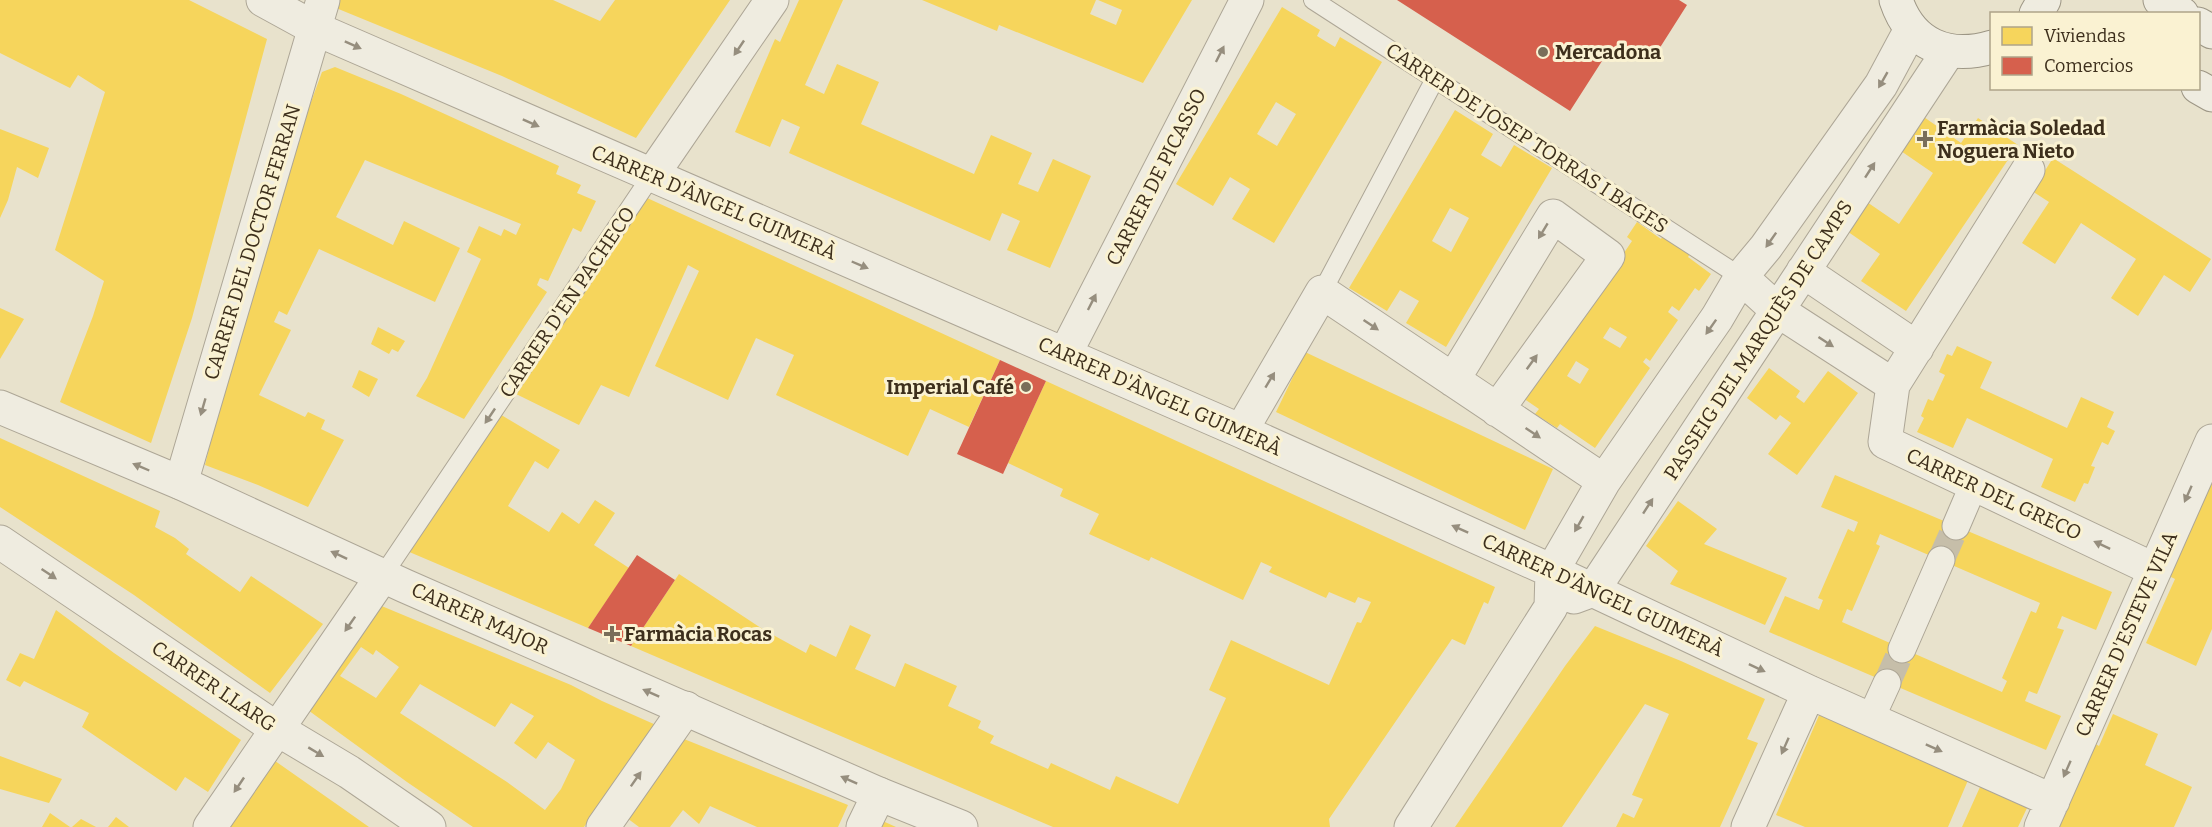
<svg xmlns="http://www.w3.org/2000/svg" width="2212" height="827" font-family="Bitter,serif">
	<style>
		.homes { fill: #f6d55c; fill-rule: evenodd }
		.shops { fill: #d6604d }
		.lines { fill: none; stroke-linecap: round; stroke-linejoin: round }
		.pedestrian-tunnel { stroke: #c6bea9; stroke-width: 27; stroke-dasharray: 27 14; stroke-linecap: butt }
		.service-casing { stroke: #ada696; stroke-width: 20 }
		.pedestrian-casing { stroke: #ada696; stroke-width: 29 }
		.minor-casing { stroke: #ada696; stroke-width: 35 }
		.tertiary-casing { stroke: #ada696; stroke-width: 35 }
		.secondary-casing { stroke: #9d9685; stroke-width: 35 }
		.service { stroke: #efece0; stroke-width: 18 }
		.pedestrian { stroke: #efece0; stroke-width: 27 }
		.minor { stroke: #efece0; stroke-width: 33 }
		.tertiary { stroke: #efece0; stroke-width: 33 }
		.secondary { stroke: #efece0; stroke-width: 33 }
		.oneway { fill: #968e7e }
		.poi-dot { fill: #796e5a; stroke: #faf2d2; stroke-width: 2 }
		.labels { text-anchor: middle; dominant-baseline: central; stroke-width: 6; stroke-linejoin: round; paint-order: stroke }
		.poi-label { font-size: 20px; font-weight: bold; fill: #3d2f1c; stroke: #faf2d2; text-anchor: start }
		.street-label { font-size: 20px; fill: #3d2f1c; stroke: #faf2d2 }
	</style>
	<rect width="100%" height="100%" fill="#e8e2cc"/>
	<path class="homes" d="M 0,0 L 189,0 L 267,39 L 192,318 L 151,443 L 60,402 L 93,316 L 104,281 L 55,250 L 105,92 L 78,75 L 70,88 L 0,53 Z
		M 338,0 L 553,0 L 600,21 L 615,0 L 730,0 L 636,138 L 502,76 L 336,8 Z
		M 799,0 L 843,0 L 805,85 L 824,94 L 837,64 L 879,82 L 861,124 L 974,174 L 991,135 L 1032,153 L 1018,184 L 1038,192 L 1053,159 L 1091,176 L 1050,268 L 1007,250 L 1020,221 L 1002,213 L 990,241 L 789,153 L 800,127 L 782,119 L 770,147 L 735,132 L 775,39 L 780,42 Z
		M 922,0 L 1096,0 L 1090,14 L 1116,25 L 1122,10 L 1098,0 L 1192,0 L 1143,83 L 999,25 L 997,31 Z
		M 1282,7 L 1320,30 L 1317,36 L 1335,47 L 1340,37 L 1382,62 L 1274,243 L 1232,219 L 1250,189 L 1230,177 L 1213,206 L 1176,184 ZM 1276,102 L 1296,114 L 1277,146 L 1257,134 Z
		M 335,67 L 401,94 L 559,166 L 556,174 L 581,185 L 577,193 L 596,201 L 581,232 L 573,228 L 548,281 L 540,278 L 537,285 L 547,292 L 464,419 L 416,396 L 427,378 L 481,259 L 467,252 L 479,226 L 501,236 L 504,229 L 516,235 L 521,224 L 365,160 L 336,217 L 393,245 L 404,221 L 460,248 L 435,302 L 319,249 L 287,315 L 279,311 L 274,322 L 291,330 L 259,395 L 305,417 L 308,412 L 325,420 L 321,429 L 344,440 L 308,507 L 258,485 L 205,465 L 225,384 L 289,162 L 322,72 Z
		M 1455,110 L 1493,134 L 1481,155 L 1501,167 L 1514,145 L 1552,168 L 1446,347 L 1406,323 L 1419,301 L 1400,290 L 1387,311 L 1349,288 ZM 1450,208 L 1469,218 L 1451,252 L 1432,241 Z
		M 1921,115 L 1961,143 L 1978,118 L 2018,145 L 1906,311 L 1861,281 L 1880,254 L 1844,229 L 1864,200 L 1899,224 L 1933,173 L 1898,149 Z
		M 0,129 L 49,148 L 38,178 L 17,167 L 8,200 L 0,218 Z
		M 2053,158 L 2211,259 L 2190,292 L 2164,275 L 2138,316 L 2111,298 L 2136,259 L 2081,223 L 2055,264 L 2022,243 L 2049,202 L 2032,191 Z
		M 645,197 L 1000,360 L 969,427 L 930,409 L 908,456 L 776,395 L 794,355 L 756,338 L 728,400 L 655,366 L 699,271 L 688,265 L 629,397 L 601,385 L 579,425 L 514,393 Z
		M 1637,222 L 1661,239 L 1664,234 L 1691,252 L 1688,257 L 1711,274 L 1699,291 L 1695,288 L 1679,311 L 1672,306 L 1668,312 L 1678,320 L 1650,361 L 1646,358 L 1643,362 L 1650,368 L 1595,448 L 1560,424 L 1557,428 L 1535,414 L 1539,409 L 1517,394 L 1607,278 L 1632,241 L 1627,237 ZM 1610,327 L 1627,337 L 1620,348 L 1603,338 ZM 1576,361 L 1589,369 L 1580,384 L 1567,376 Z
		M 0,308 L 24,319 L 0,359 Z
		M 378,327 L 405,341 L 398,352 L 392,349 L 389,354 L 371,344 Z
		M 1957,346 L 1992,362 L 1980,388 L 2067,428 L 2081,397 L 2114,412 L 2107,427 L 2115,431 L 2108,445 L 2102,442 L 2091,466 L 2095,467 L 2088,484 L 2084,483 L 2075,502 L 2041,487 L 2053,459 L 1967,418 L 1953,448 L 1917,432 L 1924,418 L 1921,416 L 1928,399 L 1933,401 L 1945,375 L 1939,372 L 1947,354 L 1952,356 Z
		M 1305,352 L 1553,469 L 1525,530 L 1276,412 Z
		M 1769,368 L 1800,391 L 1796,397 L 1804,403 L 1828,371 L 1858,393 L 1797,475 L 1768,454 L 1791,423 L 1780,415 L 1776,420 L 1747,398 Z
		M 359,370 L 378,379 L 369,397 L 352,387 Z
		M 1046,381 L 1495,587 L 1488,604 L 1484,602 L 1465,645 L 1452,639 L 1329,819 L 1330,827 L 1053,827 L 631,646 L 679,574 L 764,630 L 806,653 L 810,644 L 836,657 L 850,625 L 871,635 L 855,669 L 895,687 L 905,663 L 957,686 L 948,706 L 981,721 L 978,728 L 994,736 L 990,743 L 1048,769 L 1051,763 L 1110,790 L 1116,776 L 1178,804 L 1226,698 L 1209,690 L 1231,640 L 1329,685 L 1357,622 L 1361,623 L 1371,602 L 1358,597 L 1355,603 L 1329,592 L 1326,598 L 1269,572 L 1272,567 L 1261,562 L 1243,600 L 1151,557 L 1149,561 L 1089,534 L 1099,514 L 1060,496 L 1063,489 L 1008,463 Z
		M 498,413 L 560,450 L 548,469 L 535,461 L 508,506 L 549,532 L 562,512 L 579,524 L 595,500 L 615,513 L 594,545 L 629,568 L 588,628 L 407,551 Z
		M 0,438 L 160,511 L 155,527 L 175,538 L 189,549 L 186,554 L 240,592 L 251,576 L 323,624 L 270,693 L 134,595 L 0,507 Z
		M 2212,474 L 2212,629 L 2196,666 L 2146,643 L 2175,579 L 2167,575 Z
		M 1835,475 L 2112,592 L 2096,630 L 2062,616 L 2057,628 L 2064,630 L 2037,694 L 2029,691 L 2025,701 L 2061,716 L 2046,750 L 1769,632 L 1785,596 L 1819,610 L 1823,600 L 1818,598 L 1848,529 L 1854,532 L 1858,522 L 1821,507 ZM 1880,534 L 2040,603 L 2036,613 L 2031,611 L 2002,678 L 2007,681 L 2002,692 L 1842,622 L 1847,609 L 1852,611 L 1880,546 L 1876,544 Z
		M 1678,501 L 1717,529 L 1704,544 L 1787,578 L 1765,625 L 1670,584 L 1678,571 L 1646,546 Z
		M 372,602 L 571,685 L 602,701 L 656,725 L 584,827 L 473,827 L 407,782 L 301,705 ZM 361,647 L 373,655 L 376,650 L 399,667 L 376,698 L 340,676 ZM 420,684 L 495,727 L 511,703 L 534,716 L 514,743 L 536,759 L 548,742 L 575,760 L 561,789 L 545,810 L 507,782 L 400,713 Z
		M 56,610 L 114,653 L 241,740 L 208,792 L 185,777 L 176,791 L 82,727 L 89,713 L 24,681 L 20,687 L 6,680 L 20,653 L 34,659 Z
		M 1595,626 L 1681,661 L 1765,699 L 1747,739 L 1758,743 L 1720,827 L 1616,827 L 1623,813 L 1634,818 L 1643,799 L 1632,795 L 1669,714 L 1645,704 L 1562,827 L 1455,827 L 1565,666 Z
		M 1820,713 L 1969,778 L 1948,827 L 1805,827 L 1776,815 Z
		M 2113,714 L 2158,734 L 2145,765 L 2192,787 L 2174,827 L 2056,827 L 2094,743 L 2099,746 Z
		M 679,737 L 848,805 L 838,827 L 757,827 L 710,806 L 699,824 L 683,810 L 670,827 L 639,827 L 623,815 Z
		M 0,756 L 62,779 L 49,803 L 0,789 Z
		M 268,756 L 335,803 L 369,827 L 218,827 Z
		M 1980,787 L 2027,808 L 2018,827 L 1962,827 Z
		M 50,813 L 70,827 L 42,827 Z
		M 116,817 L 129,827 L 108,827 Z
		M 876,818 L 896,827 L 871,827 Z
		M 81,819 L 96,827 L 72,827 Z"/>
	<path class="shops" d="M 1397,0 L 1679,0 L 1687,5 L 1654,57 L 1636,46 L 1628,58 L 1611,47 L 1570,111 Z
		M 1000,360 L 1046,381 L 1003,474 L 957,454 Z
		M 637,555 L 675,580 L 631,646 L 588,628 Z"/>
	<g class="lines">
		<path class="pedestrian-tunnel" d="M 1941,560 L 1956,526
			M 1887,683 L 1902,649"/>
		<g class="service-casing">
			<path id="service" d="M 1313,0 L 1741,277
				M 1322,292 L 1435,79
				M 383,575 L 652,175"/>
		</g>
		<g class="pedestrian-casing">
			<path id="pedestrian" d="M 1956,526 L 1974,484
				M 1902,649 L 1941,560
				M 1870,720 L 1887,683"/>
		</g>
		<g class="minor-casing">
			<path id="minor" d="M 263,0 L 316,29 L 1241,431 L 1552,571 L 1809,692 L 2053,801
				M 2028,170 L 1893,385 L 1885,442 L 2155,570
				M 652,175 L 772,0
				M 1803,271 L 1917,348
				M 1741,277 L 1777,310 L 1893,385
				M 1065,354 L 1247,0
				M 1453,380 L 1553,216 L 1608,256 L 1497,410
				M 1241,431 L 1322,292 L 1604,481
				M 181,483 L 323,0
				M 0,542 L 277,729 L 349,772 L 429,827
				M 1574,597 L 1593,590 L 1948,52
				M 210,827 L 383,575
				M 603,827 L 686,708
				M 863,827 L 879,794
				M 1411,827 L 1551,607 L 1552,571 L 1604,481 L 1717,318 L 1741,277 L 1766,247 L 1881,85 L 1911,29
				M 1748,827 L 1809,692
				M 2041,827 L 2212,441"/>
		</g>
		<g class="tertiary-casing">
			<path id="tertiary" d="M 0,407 L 181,483 L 405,586 L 879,794 L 961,827"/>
		</g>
		<g class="secondary-casing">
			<path id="secondary" d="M 1896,0 C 1911,45 1948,60 1992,47
				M 2160,0 L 2182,14
				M 2036,14 L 2044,0
				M 2198,24 L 2212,32
				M 2198,87 L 2212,95"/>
		</g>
		<use href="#service" class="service"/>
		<use href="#pedestrian" class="pedestrian"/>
		<use href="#minor" class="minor"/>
		<use href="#tertiary" class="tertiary"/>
		<use href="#secondary" class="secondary"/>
	</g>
	<defs><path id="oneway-solid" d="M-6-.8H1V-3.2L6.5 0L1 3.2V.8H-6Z" transform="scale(1.5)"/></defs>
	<g class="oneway">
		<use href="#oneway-solid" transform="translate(353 45) rotate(24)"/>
		<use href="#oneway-solid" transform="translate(739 48) rotate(124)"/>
		<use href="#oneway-solid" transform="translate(1220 54) rotate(-63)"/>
		<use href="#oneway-solid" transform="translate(1883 80) rotate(120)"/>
		<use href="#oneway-solid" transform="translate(531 123) rotate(24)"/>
		<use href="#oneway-solid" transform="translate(1870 170) rotate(-57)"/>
		<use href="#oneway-solid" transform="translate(1543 231) rotate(121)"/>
		<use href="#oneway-solid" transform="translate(1771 240) rotate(125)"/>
		<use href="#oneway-solid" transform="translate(860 265) rotate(23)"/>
		<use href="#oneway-solid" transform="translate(1092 302) rotate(-63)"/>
		<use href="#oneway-solid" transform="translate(1371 325) rotate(34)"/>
		<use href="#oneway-solid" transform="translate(1711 327) rotate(125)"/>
		<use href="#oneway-solid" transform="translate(1826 342) rotate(33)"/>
		<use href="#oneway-solid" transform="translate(1532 362) rotate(-54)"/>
		<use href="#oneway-solid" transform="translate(1270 380) rotate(-59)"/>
		<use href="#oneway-solid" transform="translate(203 407) rotate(106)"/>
		<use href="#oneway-solid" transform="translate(490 416) rotate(124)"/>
		<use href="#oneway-solid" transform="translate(1533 433) rotate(34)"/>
		<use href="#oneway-solid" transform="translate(141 467) rotate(-157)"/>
		<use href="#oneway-solid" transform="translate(2188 494) rotate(114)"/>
		<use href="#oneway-solid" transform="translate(1648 506) rotate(-57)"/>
		<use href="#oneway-solid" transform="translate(1579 524) rotate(120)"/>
		<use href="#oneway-solid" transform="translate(1460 529) rotate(-156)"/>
		<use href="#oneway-solid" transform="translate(2102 545) rotate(-155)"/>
		<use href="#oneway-solid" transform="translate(339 555) rotate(-155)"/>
		<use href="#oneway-solid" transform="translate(49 574) rotate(34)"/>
		<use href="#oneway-solid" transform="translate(350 624) rotate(125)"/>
		<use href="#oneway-solid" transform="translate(1757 668) rotate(25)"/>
		<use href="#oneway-solid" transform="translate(651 693) rotate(-156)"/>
		<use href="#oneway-solid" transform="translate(1785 746) rotate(114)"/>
		<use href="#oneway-solid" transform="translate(1934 748) rotate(24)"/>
		<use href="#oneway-solid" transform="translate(316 752) rotate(31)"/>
		<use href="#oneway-solid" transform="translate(2067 769) rotate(114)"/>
		<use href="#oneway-solid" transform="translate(636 779) rotate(-55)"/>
		<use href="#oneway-solid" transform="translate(849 780) rotate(-156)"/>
		<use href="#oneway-solid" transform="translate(239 785) rotate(124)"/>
	</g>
	<g class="poi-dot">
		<circle cx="1543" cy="52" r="6"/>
		<path d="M1922 130h6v6h6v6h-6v6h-6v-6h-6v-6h6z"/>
		<circle cx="1026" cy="387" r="6"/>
		<path d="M609 625h6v6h6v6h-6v6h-6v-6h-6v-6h6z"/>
	</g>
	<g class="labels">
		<g class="poi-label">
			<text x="1555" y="52">Mercadona</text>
			<text x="1937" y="128">Farmàcia Soledad<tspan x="1937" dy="23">Noguera Nieto</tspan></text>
			<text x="1014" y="387" text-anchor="end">Imperial Café</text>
			<text x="624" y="634">Farmàcia Rocas</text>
		</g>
		<g class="street-label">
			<text transform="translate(1527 138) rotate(33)">CARRER DE JOSEP TORRAS I BAGES</text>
			<text transform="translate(1156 177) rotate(-63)">CARRER DE PICASSO</text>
			<text transform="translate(714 202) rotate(23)">CARRER D'ÀNGEL GUIMERÀ</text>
			<text transform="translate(252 242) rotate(-73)">CARRER DEL DOCTOR FERRAN</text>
			<text transform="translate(567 302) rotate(-56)">CARRER D'EN PACHECO</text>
			<text transform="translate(1758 340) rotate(-57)">PASSEIG DEL MARQUÈS DE CAMPS</text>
			<text transform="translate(1160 396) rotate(24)">CARRER D'ÀNGEL GUIMERÀ</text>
			<text transform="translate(1994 494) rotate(25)">CARRER DEL GRECO</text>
			<text transform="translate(1603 595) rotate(25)">CARRER D'ÀNGEL GUIMERÀ</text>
			<text transform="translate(480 618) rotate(24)">CARRER MAJOR</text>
			<text transform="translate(2126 634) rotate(-66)">CARRER D'ESTEVE VILA</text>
			<text transform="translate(214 686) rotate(34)">CARRER LLARG</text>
		</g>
	</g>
	<rect x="1990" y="12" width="210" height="78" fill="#faf2d2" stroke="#aea489" stroke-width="1.5"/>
	<rect x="2002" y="27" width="30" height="18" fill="#f6d55c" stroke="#aea489" stroke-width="1.5"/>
	<text x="2044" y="42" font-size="18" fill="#3d2f1c">Viviendas</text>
	<rect x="2002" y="57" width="30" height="18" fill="#d6604d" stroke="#aea489" stroke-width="1.5"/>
	<text x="2044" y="72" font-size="18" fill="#3d2f1c">Comercios</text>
</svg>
